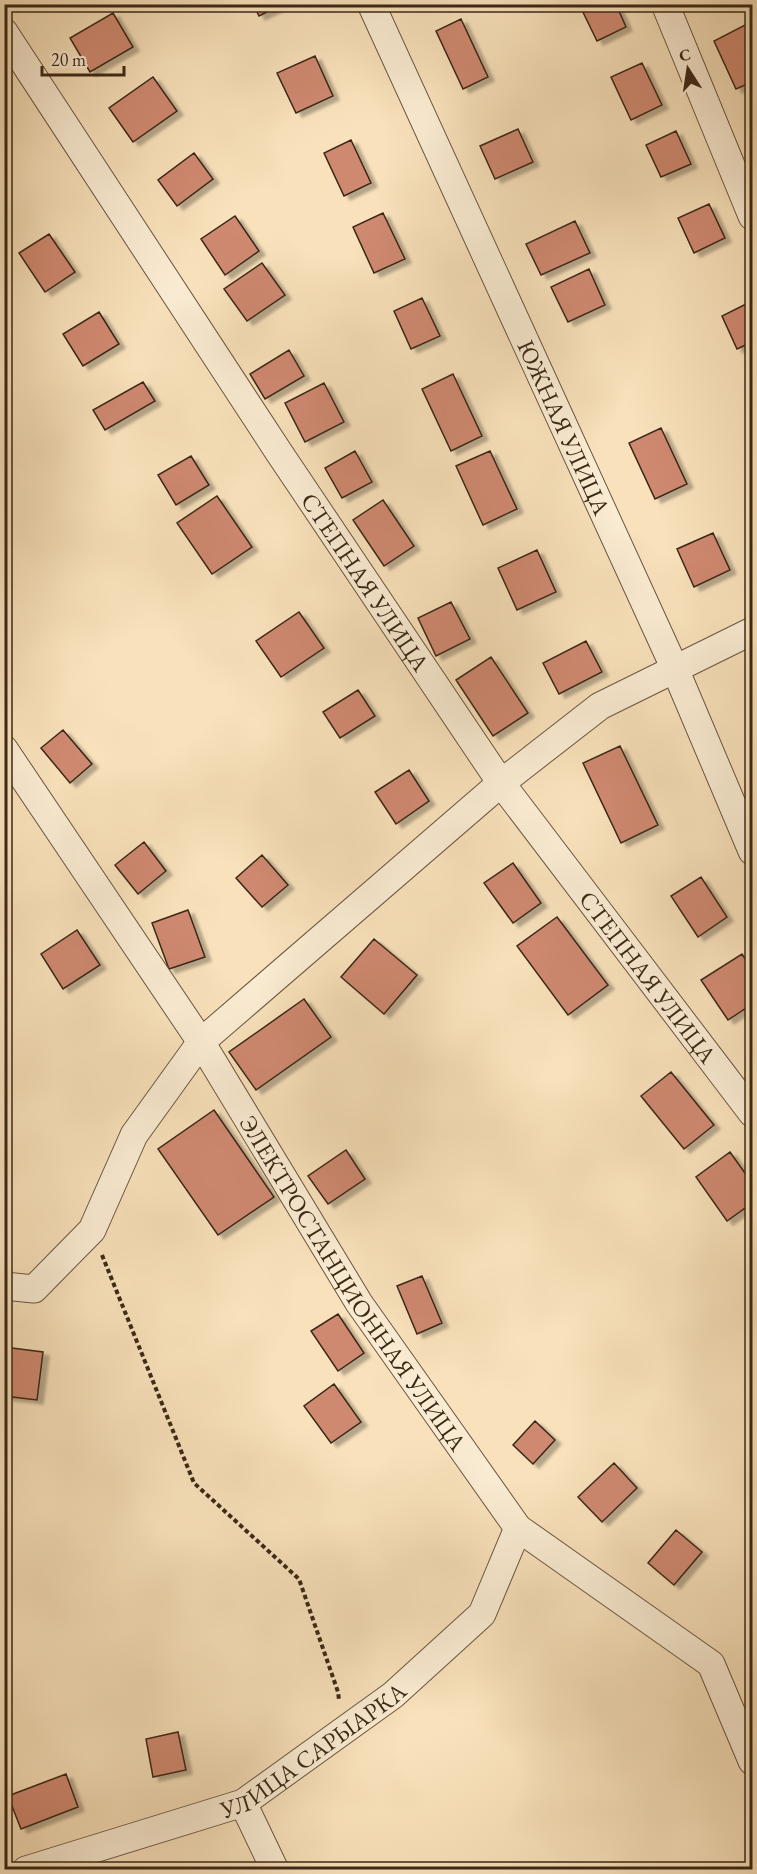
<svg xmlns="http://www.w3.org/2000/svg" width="757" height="1874" font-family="'EB Garamond',serif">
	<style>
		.building { fill: #cf8971; stroke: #3a2817; stroke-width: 1.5; filter: url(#shadow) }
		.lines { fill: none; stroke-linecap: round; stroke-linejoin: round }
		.street-casing { stroke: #6a5640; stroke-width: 29 }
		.path { stroke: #3a2817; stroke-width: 4; stroke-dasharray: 4.5 3; stroke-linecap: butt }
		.street { stroke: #faecd3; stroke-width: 27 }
		.labels { text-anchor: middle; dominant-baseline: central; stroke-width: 4.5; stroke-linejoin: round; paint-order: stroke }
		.street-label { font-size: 24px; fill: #3a2817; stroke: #faecd3 }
	</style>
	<defs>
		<filter id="shadow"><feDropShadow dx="6" dy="4" stdDeviation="1.5" flood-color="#0004"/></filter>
	</defs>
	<rect width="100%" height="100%" fill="#f8e1bb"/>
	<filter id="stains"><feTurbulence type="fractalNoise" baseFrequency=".00333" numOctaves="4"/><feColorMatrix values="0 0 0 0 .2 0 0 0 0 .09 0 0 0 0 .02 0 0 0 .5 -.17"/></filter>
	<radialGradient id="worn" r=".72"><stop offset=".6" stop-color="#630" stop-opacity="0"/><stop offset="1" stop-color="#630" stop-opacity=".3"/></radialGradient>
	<path class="building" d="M 253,4 L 283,4 L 259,16 Z
		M 579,4 L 616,4 L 626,27 L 597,41 Z
		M 113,13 L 133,47 L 90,72 L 70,38 Z
		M 461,19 L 488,77 L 463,89 L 436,31 Z
		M 747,24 L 752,35 L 752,82 L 736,89 L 714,41 Z
		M 315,56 L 333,96 L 296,113 L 277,73 Z
		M 642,63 L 662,105 L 631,120 L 611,77 Z
		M 153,77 L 177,111 L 133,142 L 109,108 Z
		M 518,129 L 533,162 L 495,179 L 480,146 Z
		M 676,131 L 691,164 L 661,177 L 646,145 Z
		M 351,140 L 371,183 L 344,196 L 324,153 Z
		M 194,153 L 213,179 L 177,206 L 158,180 Z
		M 709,204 L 725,238 L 694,253 L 678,218 Z
		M 383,213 L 405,259 L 374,273 L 353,227 Z
		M 235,216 L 259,251 L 225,275 L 201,239 Z
		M 575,221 L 590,253 L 541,275 L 526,244 Z
		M 49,234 L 75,272 L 45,292 L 19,253 Z
		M 262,263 L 285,295 L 247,321 L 224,289 Z
		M 589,269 L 605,305 L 568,322 L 551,287 Z
		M 422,298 L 440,336 L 411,349 L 394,311 Z
		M 752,301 L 752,342 L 737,349 L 722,316 Z
		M 99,312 L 119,344 L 83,366 L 63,334 Z
		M 289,350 L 304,376 L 265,399 L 250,374 Z
		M 453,374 L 482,436 L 451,451 L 422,389 Z
		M 143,382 L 155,401 L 105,430 L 93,410 Z
		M 324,383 L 344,422 L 305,442 L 285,403 Z
		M 661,428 L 687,484 L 655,499 L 629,443 Z
		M 355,451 L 372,482 L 342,498 L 325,468 Z
		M 490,451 L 517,509 L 483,525 L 456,466 Z
		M 191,456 L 209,485 L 176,505 L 158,475 Z
		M 217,496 L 252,547 L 212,574 L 177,523 Z
		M 383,500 L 414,546 L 384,566 L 353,520 Z
		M 713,533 L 730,570 L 694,587 L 677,549 Z
		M 537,550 L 556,592 L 517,610 L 498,568 Z
		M 451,602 L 470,639 L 436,656 L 418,618 Z
		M 299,612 L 324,648 L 281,677 L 256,641 Z
		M 586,641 L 602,672 L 559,694 L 543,663 Z
		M 491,657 L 528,713 L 493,736 L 456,680 Z
		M 358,690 L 375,716 L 340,738 L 323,712 Z
		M 63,730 L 92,764 L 70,783 L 41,748 Z
		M 620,746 L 658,825 L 621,843 L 583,763 Z
		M 409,770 L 429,801 L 396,824 L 375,792 Z
		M 144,842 L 166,871 L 138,894 L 115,865 Z
		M 262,855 L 288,885 L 262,907 L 236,878 Z
		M 513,863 L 541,903 L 513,923 L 484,883 Z
		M 701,877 L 727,917 L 698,937 L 671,896 Z
		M 188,910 L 205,957 L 169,969 L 152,923 Z
		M 557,917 L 608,985 L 568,1015 L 517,946 Z
		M 77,930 L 100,965 L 63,989 L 41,954 Z
		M 374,939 L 417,975 L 384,1014 L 341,977 Z
		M 742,954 L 752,970 L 752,1004 L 728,1020 L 701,980 Z
		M 304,999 L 331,1037 L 256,1090 L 229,1052 Z
		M 671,1072 L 714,1125 L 684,1149 L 641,1096 Z
		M 214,1110 L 274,1197 L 218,1235 L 158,1149 Z
		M 346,1150 L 365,1179 L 328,1204 L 308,1176 Z
		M 730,1152 L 752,1183 L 752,1203 L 727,1221 L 696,1177 Z
		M 422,1276 L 442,1323 L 417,1334 L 397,1286 Z
		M 338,1314 L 364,1353 L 338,1371 L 311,1331 Z
		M 4,1347 L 43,1352 L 37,1400 L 4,1396 Z
		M 334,1384 L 361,1422 L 331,1443 L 304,1406 Z
		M 535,1421 L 555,1440 L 533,1464 L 513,1445 Z
		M 614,1463 L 637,1488 L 602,1522 L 578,1497 Z
		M 676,1530 L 702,1552 L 674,1585 L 648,1563 Z
		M 178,1732 L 186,1770 L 153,1777 L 146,1739 Z
		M 66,1774 L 78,1807 L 21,1829 L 8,1796 Z"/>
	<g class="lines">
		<g class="street-casing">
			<g id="street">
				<path id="s1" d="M 371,4 L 675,669 L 752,851"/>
				<path d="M 665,4 L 752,216"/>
				<path id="s2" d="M 4,32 L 278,451 L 501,783 L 752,1113"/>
				<path id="s3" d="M 4,749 L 201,1042 L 359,1303 L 518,1528 L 711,1664 L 752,1761"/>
				<path d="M 4,1286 L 34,1289 L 92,1230 L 134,1135 L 201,1042 L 501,783 L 600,706 L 752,631"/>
				<path d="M 243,1803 L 275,1870"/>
				<path id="s4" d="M 26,1870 L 243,1803 L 393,1695 L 482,1614 L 518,1528"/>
			</g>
		</g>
		<path class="path" d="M 102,1255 L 194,1483 L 299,1579 L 338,1692 L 339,1700"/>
		<use href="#street" class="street"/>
	</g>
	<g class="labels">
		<g class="street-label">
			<text stroke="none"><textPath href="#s1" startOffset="465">ЮЖНАЯ УЛИЦА</textPath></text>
			<text stroke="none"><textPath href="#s2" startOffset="658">СТЕПНАЯ УЛИЦА</textPath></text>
			<text stroke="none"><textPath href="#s2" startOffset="1144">СТЕПНАЯ УЛИЦА</textPath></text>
			<text stroke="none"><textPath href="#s3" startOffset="638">ЭЛЕКТРОСТАНЦИОННАЯ УЛИЦА</textPath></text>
			<text stroke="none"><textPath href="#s4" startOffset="314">УЛИЦА САРЫАРКА</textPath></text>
		</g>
	</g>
	<rect width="757" height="1874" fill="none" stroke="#f8e1bb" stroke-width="24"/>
	<rect x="6" y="6" width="745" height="1862" fill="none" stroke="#3a2817" stroke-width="3"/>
	<rect x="12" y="12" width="733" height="1850" fill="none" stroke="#3a2817" stroke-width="1.5"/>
	<g transform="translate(688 69) rotate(348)" stroke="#faecd3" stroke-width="4.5" paint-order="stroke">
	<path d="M0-4.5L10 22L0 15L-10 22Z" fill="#3a2817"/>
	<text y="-9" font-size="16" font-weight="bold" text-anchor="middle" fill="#3a2817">С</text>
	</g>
	<path d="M42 66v9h82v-9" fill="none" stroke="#3a2817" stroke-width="3"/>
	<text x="51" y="66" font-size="18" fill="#3a2817" stroke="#faecd3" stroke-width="4.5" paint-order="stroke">20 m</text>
	<rect width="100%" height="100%" filter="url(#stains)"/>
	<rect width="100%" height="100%" fill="url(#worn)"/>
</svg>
